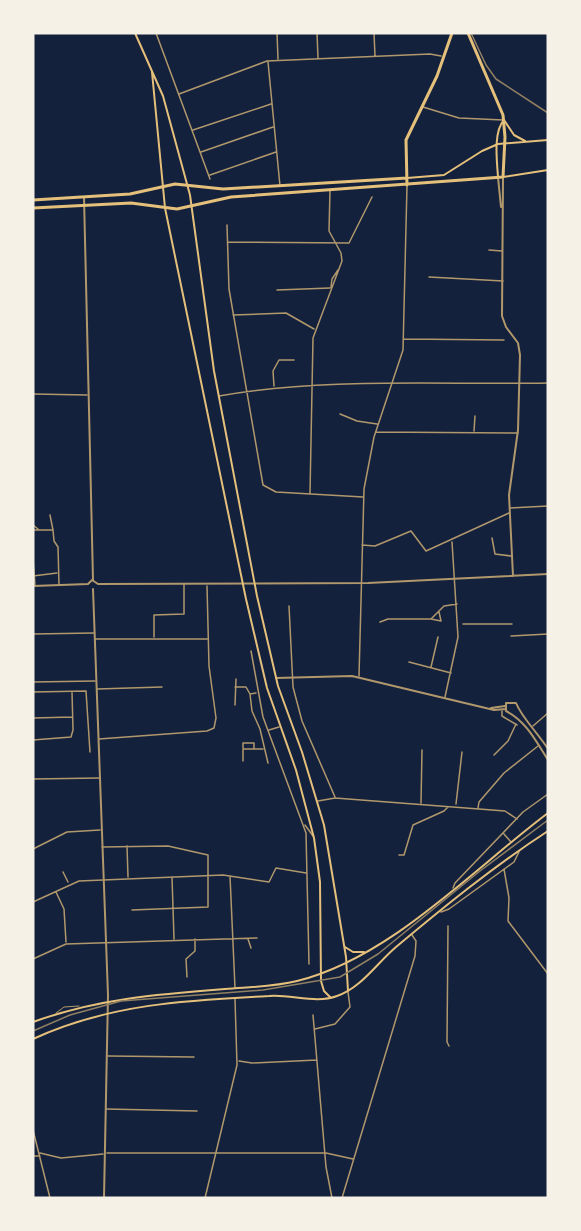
<svg xmlns="http://www.w3.org/2000/svg" width="581" height="1231" font-family="'Open Sans',sans-serif">
	<style>
		.lines { fill: none; stroke-linecap: round; stroke-linejoin: round }
		.service { stroke: #b1986c; stroke-width: 1 }
		.minor { stroke: #b1986c; stroke-width: 1.5 }
		.tertiary { stroke: #b1986c; stroke-width: 2 }
		.secondary { stroke: #e5c07b; stroke-width: 2 }
		.primary { stroke: #e5c07b; stroke-width: 3 }
		.tram { stroke: #918062; stroke-width: 1.5 }
	</style>
	<rect width="100%" height="100%" fill="#14213d"/>
	<g class="lines">
		<path class="service" d="M 56,1013 L 64,1007 L 79,1006"/>
		<path class="minor" d="M 156,33 L 210,179
			M 277,33 L 278,59
			M 317,33 L 318,58
			M 374,33 L 375,56
			M 268,62 L 280,186
			M 179,94 L 267,61 L 430,54 L 441,56
			M 423,107 L 459,118 L 503,120
			M 193,130 L 271,104
			M 201,152 L 273,127
			M 210,175 L 276,152
			M 227,225 L 229,289 L 263,485 L 276,492 L 363,497
			M 228,242 L 349,243 L 372,197
			M 489,250 L 502,251
			M 429,277 L 503,281
			M 331,287 L 332,279 L 338,270
			M 277,290 L 330,288
			M 233,315 L 286,313 L 314,329
			M 404,339 L 504,340
			M 274,386 L 273,371 L 279,360 L 294,360
			M 33,394 L 87,395
			M 219,396 C 327,377 438,385 548,383
			M 340,414 L 357,421 L 377,424
			M 474,431 L 475,416
			M 376,432 L 518,433
			M 310,493 L 313,338 L 342,261 L 341,253 L 329,231 L 330,190
			M 510,508 L 548,506
			M 33,525 L 38,529
			M 33,530 L 53,530 L 50,515
			M 53,530 L 54,541 L 58,547 L 59,584
			M 492,538 L 495,554 L 511,556
			M 362,545 L 375,546 L 411,531 L 426,551 L 509,513
			M 33,559 L 35,585
			M 33,576 L 57,573
			M 289,606 L 293,687 L 302,721 L 335,797
			M 431,619 L 441,621 L 439,612
			M 380,622 L 388,619 L 431,619 L 444,606 L 457,604
			M 463,624 L 512,624
			M 33,634 L 94,633
			M 511,636 L 548,634
			M 154,637 L 154,615 L 184,614 L 184,584
			M 95,639 L 207,639
			M 251,651 L 263,717 L 306,833 L 309,964
			M 409,662 L 451,673
			M 431,667 L 438,637
			M 359,676 L 364,489 L 374,437 L 403,350 L 407,186
			M 33,682 L 95,681
			M 235,687 L 246,687 L 250,694 L 256,693
			M 97,689 L 162,687
			M 33,692 L 86,691 L 90,752
			M 250,694 L 252,711 L 260,729 L 268,763
			M 445,697 L 458,637 L 452,542
			M 235,705 L 236,679
			M 502,711 L 502,716 L 517,725
			M 33,718 L 72,717
			M 533,726 L 548,713
			M 269,730 L 279,727
			M 99,739 L 207,731 L 214,728 L 216,718 L 209,666 L 207,586
			M 33,740 L 71,737 L 73,730 L 72,692
			M 243,748 L 243,743 L 254,743 L 254,749
			M 494,755 L 508,741 L 516,724
			M 243,761 L 243,749 L 263,749
			M 33,779 L 99,778
			M 318,801 L 335,798 L 505,811 L 517,819
			M 421,803 L 422,750
			M 456,804 L 462,752
			M 478,808 L 479,802 L 504,773 L 538,746
			M 305,825 L 313,836
			M 504,834 L 511,842
			M 127,846 L 128,877
			M 102,847 L 168,846 L 208,855 L 208,907 L 132,910
			M 33,849 L 67,832 L 100,830
			M 399,855 L 404,855 L 413,825 L 444,811 L 448,807
			M 504,869 L 509,898 L 508,921 L 548,974
			M 63,872 L 68,882
			M 230,876 L 235,988
			M 172,877 L 174,939
			M 453,888 L 455,883 L 523,812 L 548,794
			M 56,892 L 64,909 L 66,942
			M 33,902 L 79,881 L 223,875 L 269,882 L 276,868 L 306,873
			M 441,912 L 449,909 L 514,862 L 519,852
			M 448,926 L 447,1042 L 449,1046
			M 248,939 L 251,948
			M 33,959 L 66,944 L 257,938
			M 187,977 L 186,959 L 195,951 L 195,939
			M 313,1015 L 326,1167 L 332,1198
			M 315,1029 L 335,1024 L 350,1007 L 348,992
			M 108,1056 L 194,1057
			M 239,1061 L 252,1063 L 317,1060
			M 106,1109 L 197,1111
			M 33,1130 L 50,1198
			M 40,1153 L 61,1158 L 103,1154
			M 107,1153 L 326,1153 L 353,1159
			M 33,1156 L 40,1156
			M 105,1198 L 155,1198
			M 205,1198 L 237,1065 L 235,999
			M 342,1198 L 415,956 L 416,941 L 412,935"/>
		<path class="tertiary" d="M 498,177 L 501,207
			M 503,177 L 502,316 L 506,327 L 518,343 L 520,355 L 518,430 L 509,495 L 513,576
			M 84,197 L 93,580
			M 88,584 L 92,580 L 98,584
			M 98,584 L 368,583 L 548,574
			M 33,586 L 88,584
			M 93,589 L 108,995 L 104,1198
			M 276,678 L 352,676 L 494,710 L 506,709
			M 491,708 L 505,706
			M 548,749 C 538,733 522,718 516,703 L 506,703 L 506,711 C 526,721 536,741 548,760"/>
		<path class="secondary" d="M 135,33 L 163,96 L 190,195 L 214,371 L 257,596 L 278,686 L 302,752 L 324,825 L 346,957 L 348,991
			M 152,72 L 165,208 L 246,599 L 267,688 L 296,770 L 314,838 L 320,882 L 321,981 L 324,991 L 331,998
			M 498,177 C 497,161 493,132 504,120 L 514,135 L 525,141
			M 503,177 L 548,170
			M 407,178 L 444,175 L 482,151 L 498,144 L 548,140
			M 345,947 L 353,952 L 364,952
			M 33,1022 C 96,999 159,994 225,989 C 249,987 273,987 297,981 C 390,958 472,870 548,813
			M 33,1039 C 109,1004 187,1000 269,996 C 291,994 316,1004 337,996 C 361,988 377,963 396,947 C 445,906 494,866 548,831"/>
		<path class="primary" d="M 407,185 L 406,140 L 437,76 L 452,33
			M 33,200 L 130,194 L 175,184 L 223,189 L 407,178
			M 33,208 L 131,203 L 177,209 L 231,197 L 503,177 L 505,137 L 503,115 L 468,33"/>
		<path class="tram" d="M 471,33 L 486,65 L 496,79 L 548,113
			M 33,1031 L 70,1015 L 121,1001 L 263,990 L 340,977 L 378,954 L 480,871 L 548,820"/>
	</g>
	<rect width="581" height="1231" fill="none" stroke="#f6f1e7" stroke-width="69"/>
</svg>
